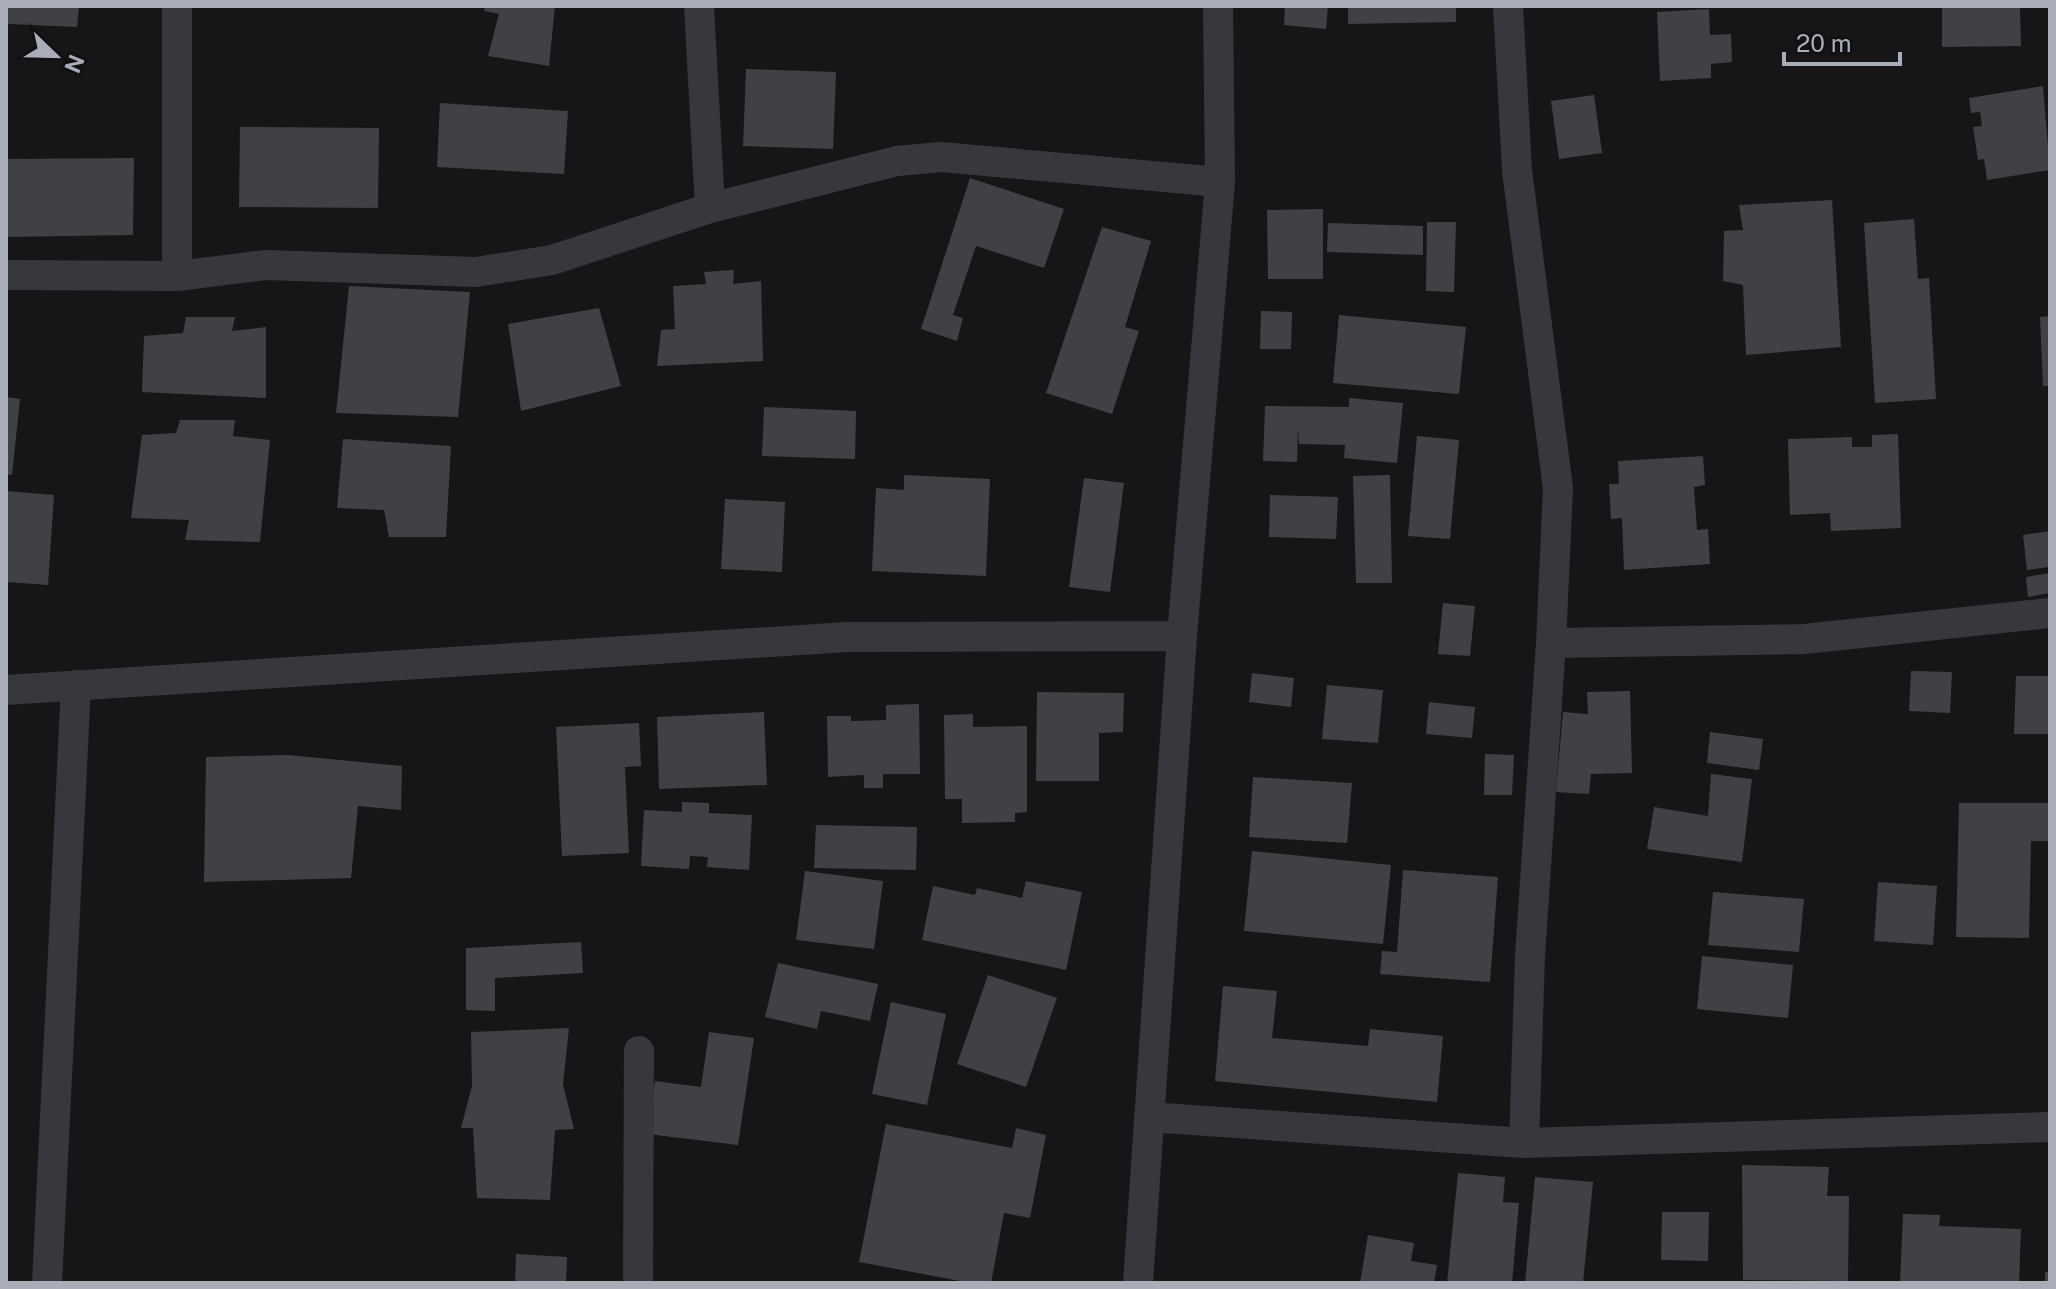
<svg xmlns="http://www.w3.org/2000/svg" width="2056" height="1289" font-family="'Public Sans',sans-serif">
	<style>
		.building { fill: #404145 }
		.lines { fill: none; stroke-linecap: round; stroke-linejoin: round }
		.minor { stroke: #37383d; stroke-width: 30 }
	</style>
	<rect width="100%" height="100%" fill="#161618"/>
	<path class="building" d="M 6,6 L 79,6 L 77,27 L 8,24 Z
		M 485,6 L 555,6 L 549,66 L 488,56 L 499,14 L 484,11 Z
		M 1285,6 L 1328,6 L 1326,29 L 1284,25 Z
		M 1348,6 L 1456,6 L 1456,22 L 1348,24 Z
		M 1942,6 L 2020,6 L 2021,46 L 1942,47 Z
		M 1709,9 L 1710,35 L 1731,34 L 1732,62 L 1711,64 L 1711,78 L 1660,81 L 1657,12 Z
		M 746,69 L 836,72 L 833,149 L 743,146 Z
		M 2043,86 L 2050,170 L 1987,180 L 1984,159 L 1978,160 L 1973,127 L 1982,126 L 1980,112 L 1971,113 L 1969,98 Z
		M 1594,95 L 1602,153 L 1559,159 L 1551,101 Z
		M 440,103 L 568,111 L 564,174 L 437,167 Z
		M 240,127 L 379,128 L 378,208 L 239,207 Z
		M 134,158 L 133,235 L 6,237 L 6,159 Z
		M 970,178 L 1064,209 L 1044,268 L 976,246 L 953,315 L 963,318 L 957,341 L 921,329 Z
		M 1832,200 L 1841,347 L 1746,355 L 1743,285 L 1723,281 L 1724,231 L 1743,230 L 1739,205 Z
		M 1323,209 L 1323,279 L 1268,279 L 1267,210 Z
		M 1914,219 L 1918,279 L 1929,278 L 1936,399 L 1875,403 L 1864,223 Z
		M 1427,222 L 1456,222 L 1454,292 L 1426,291 Z
		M 1328,223 L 1423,226 L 1423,255 L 1327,252 Z
		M 1102,227 L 1151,241 L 1125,327 L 1139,331 L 1112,414 L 1046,393 Z
		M 734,270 L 733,284 L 761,281 L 763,361 L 657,366 L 661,330 L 675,329 L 673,286 L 706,284 L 704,272 Z
		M 349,286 L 470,292 L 458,417 L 336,413 Z
		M 599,308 L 621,386 L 521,411 L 508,324 Z
		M 1261,311 L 1292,312 L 1291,349 L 1260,349 Z
		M 1339,315 L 1466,327 L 1459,394 L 1333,383 Z
		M 2050,316 L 2050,386 L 2043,386 L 2040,317 Z
		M 186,317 L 235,317 L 232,331 L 266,327 L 266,398 L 142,392 L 144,336 L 183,333 Z
		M 6,397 L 20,399 L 12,475 L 6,474 Z
		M 1349,398 L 1403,403 L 1397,463 L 1344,458 L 1345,445 L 1299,444 L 1298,427 L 1297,462 L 1263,461 L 1265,406 L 1349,407 Z
		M 764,407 L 856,411 L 855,459 L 762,456 Z
		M 180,420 L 235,420 L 233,436 L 270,440 L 260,542 L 185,540 L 189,520 L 131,518 L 142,435 L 176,433 Z
		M 1898,434 L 1901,528 L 1831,531 L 1830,513 L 1790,515 L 1788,439 L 1852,437 L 1852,447 L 1872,447 L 1872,435 Z
		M 1417,436 L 1459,440 L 1450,539 L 1408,536 Z
		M 343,439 L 451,446 L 446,537 L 389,537 L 384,510 L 337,508 Z
		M 1703,456 L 1705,485 L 1694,487 L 1697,530 L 1708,529 L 1710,564 L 1624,570 L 1622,518 L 1611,519 L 1609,484 L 1619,484 L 1618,461 Z
		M 904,475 L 990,479 L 986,576 L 872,571 L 876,488 L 904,490 Z
		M 1390,475 L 1392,583 L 1356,583 L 1353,476 Z
		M 1084,478 L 1124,483 L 1110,592 L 1069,587 Z
		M 6,491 L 54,495 L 48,585 L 6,582 Z
		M 1270,495 L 1338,497 L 1336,539 L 1269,537 Z
		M 725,499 L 785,502 L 782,572 L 721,569 Z
		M 2050,531 L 2050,567 L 2027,570 L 2023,535 Z
		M 2050,573 L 2050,593 L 2028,597 L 2026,577 Z
		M 1443,603 L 1475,606 L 1470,656 L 1438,654 Z
		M 1911,671 L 1952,672 L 1950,713 L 1909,711 Z
		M 1252,673 L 1294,678 L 1291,707 L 1249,702 Z
		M 2016,676 L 2050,676 L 2050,734 L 2014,734 Z
		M 1327,685 L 1383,690 L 1378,743 L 1322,739 Z
		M 1630,691 L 1632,773 L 1591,774 L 1589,794 L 1556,792 L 1563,712 L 1588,714 L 1587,692 Z
		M 1037,692 L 1124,693 L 1123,732 L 1099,733 L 1099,781 L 1036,781 Z
		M 1429,702 L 1475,707 L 1472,738 L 1426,734 Z
		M 919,704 L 920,774 L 883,774 L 883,788 L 864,788 L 864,775 L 828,777 L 827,716 L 851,716 L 851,721 L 886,720 L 886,705 Z
		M 764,712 L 767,785 L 659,789 L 657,717 Z
		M 973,714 L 973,727 L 1027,726 L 1027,812 L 1015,813 L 1015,822 L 962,823 L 962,799 L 945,799 L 944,715 Z
		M 639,723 L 641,766 L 625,767 L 629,853 L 562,856 L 556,727 Z
		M 1710,732 L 1763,739 L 1759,770 L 1707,763 Z
		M 1485,754 L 1514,755 L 1512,795 L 1484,795 Z
		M 288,755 L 402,766 L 401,810 L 358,806 L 351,878 L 204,882 L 206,757 Z
		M 1711,774 L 1752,779 L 1742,862 L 1647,849 L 1654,807 L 1708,816 Z
		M 1253,777 L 1352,783 L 1347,843 L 1249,837 Z
		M 682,802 L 709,803 L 709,813 L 752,815 L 749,870 L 707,867 L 708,857 L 690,856 L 689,869 L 641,866 L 644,810 L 682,812 Z
		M 1959,803 L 2050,803 L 2050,841 L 2031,841 L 2029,938 L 1956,937 Z
		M 816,825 L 917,827 L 916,870 L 814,868 Z
		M 1252,851 L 1391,865 L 1383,944 L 1244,931 Z
		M 1403,870 L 1498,877 L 1490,982 L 1380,974 L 1382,951 L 1397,952 Z
		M 805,871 L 883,881 L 874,949 L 796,940 Z
		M 1026,881 L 1082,892 L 1066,970 L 922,940 L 933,886 L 975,895 L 977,888 L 1022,898 Z
		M 1878,882 L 1937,886 L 1933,945 L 1874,941 Z
		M 1713,892 L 1804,899 L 1799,952 L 1708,945 Z
		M 581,942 L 583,973 L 495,978 L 495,1011 L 466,1010 L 466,948 Z
		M 1702,956 L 1793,965 L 1788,1018 L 1697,1009 Z
		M 778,963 L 878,984 L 870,1021 L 821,1011 L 817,1029 L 765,1017 Z
		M 988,975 L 1057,998 L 1026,1087 L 957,1064 Z
		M 1223,986 L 1277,991 L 1272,1038 L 1368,1046 L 1370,1029 L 1443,1036 L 1437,1102 L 1215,1081 Z
		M 891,1002 L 946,1014 L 927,1105 L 872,1094 Z
		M 569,1028 L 563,1084 L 574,1129 L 555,1130 L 550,1200 L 477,1198 L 473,1128 L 461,1128 L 472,1086 L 471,1032 Z
		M 709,1032 L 754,1038 L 738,1145 L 648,1134 L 655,1081 L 701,1087 Z
		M 886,1124 L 1012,1148 L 1016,1128 L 1046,1135 L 1030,1218 L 1004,1213 L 991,1283 L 971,1283 L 859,1262 Z
		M 1742,1165 L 1829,1167 L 1827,1196 L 1849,1196 L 1848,1281 L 1743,1280 Z
		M 1458,1173 L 1505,1177 L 1503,1202 L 1519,1203 L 1512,1283 L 1447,1283 Z
		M 1535,1177 L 1593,1182 L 1583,1283 L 1525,1283 Z
		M 1662,1212 L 1709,1212 L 1708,1261 L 1661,1260 Z
		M 1903,1214 L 1940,1215 L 1939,1226 L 2021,1229 L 2019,1283 L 1900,1283 Z
		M 1368,1235 L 1414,1243 L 1411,1261 L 1437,1265 L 1434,1283 L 1360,1283 Z
		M 516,1254 L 567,1257 L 566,1283 L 515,1283 Z
		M 2045,1272 L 2050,1272 L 2050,1283 L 2045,1283 Z"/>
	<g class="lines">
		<path class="minor" d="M 177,6 L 177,276
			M 699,6 L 710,208
			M 1508,6 L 1517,170 L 1558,488 L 1551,643 L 1530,956 L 1524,1143
			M 6,275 L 177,276 L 266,265 L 476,272 L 552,260 L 710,208 L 897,161 L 941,157 L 1220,182
			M 1551,643 L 1804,639 L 2050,613
			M 6,690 L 848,637 L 1182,636
			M 1149,1117 L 1524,1143 L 2050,1127
			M 47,1283 L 76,685
			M 638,1283 L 639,1051
			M 1138,1283 L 1182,636 L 1220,182 L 1218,6"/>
	</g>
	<rect width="2056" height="1289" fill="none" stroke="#a8adb8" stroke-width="16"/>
	<g transform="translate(56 56) rotate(113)" stroke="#111113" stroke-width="6" paint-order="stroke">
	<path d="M0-6L14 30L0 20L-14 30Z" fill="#a8adb8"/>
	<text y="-12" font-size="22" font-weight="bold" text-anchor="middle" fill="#a8adb8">N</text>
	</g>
	<path d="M1784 52v12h116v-12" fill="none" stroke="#a8adb8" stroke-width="4"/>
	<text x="1796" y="52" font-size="24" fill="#a8adb8" stroke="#111113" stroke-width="6" paint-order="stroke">20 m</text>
</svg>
